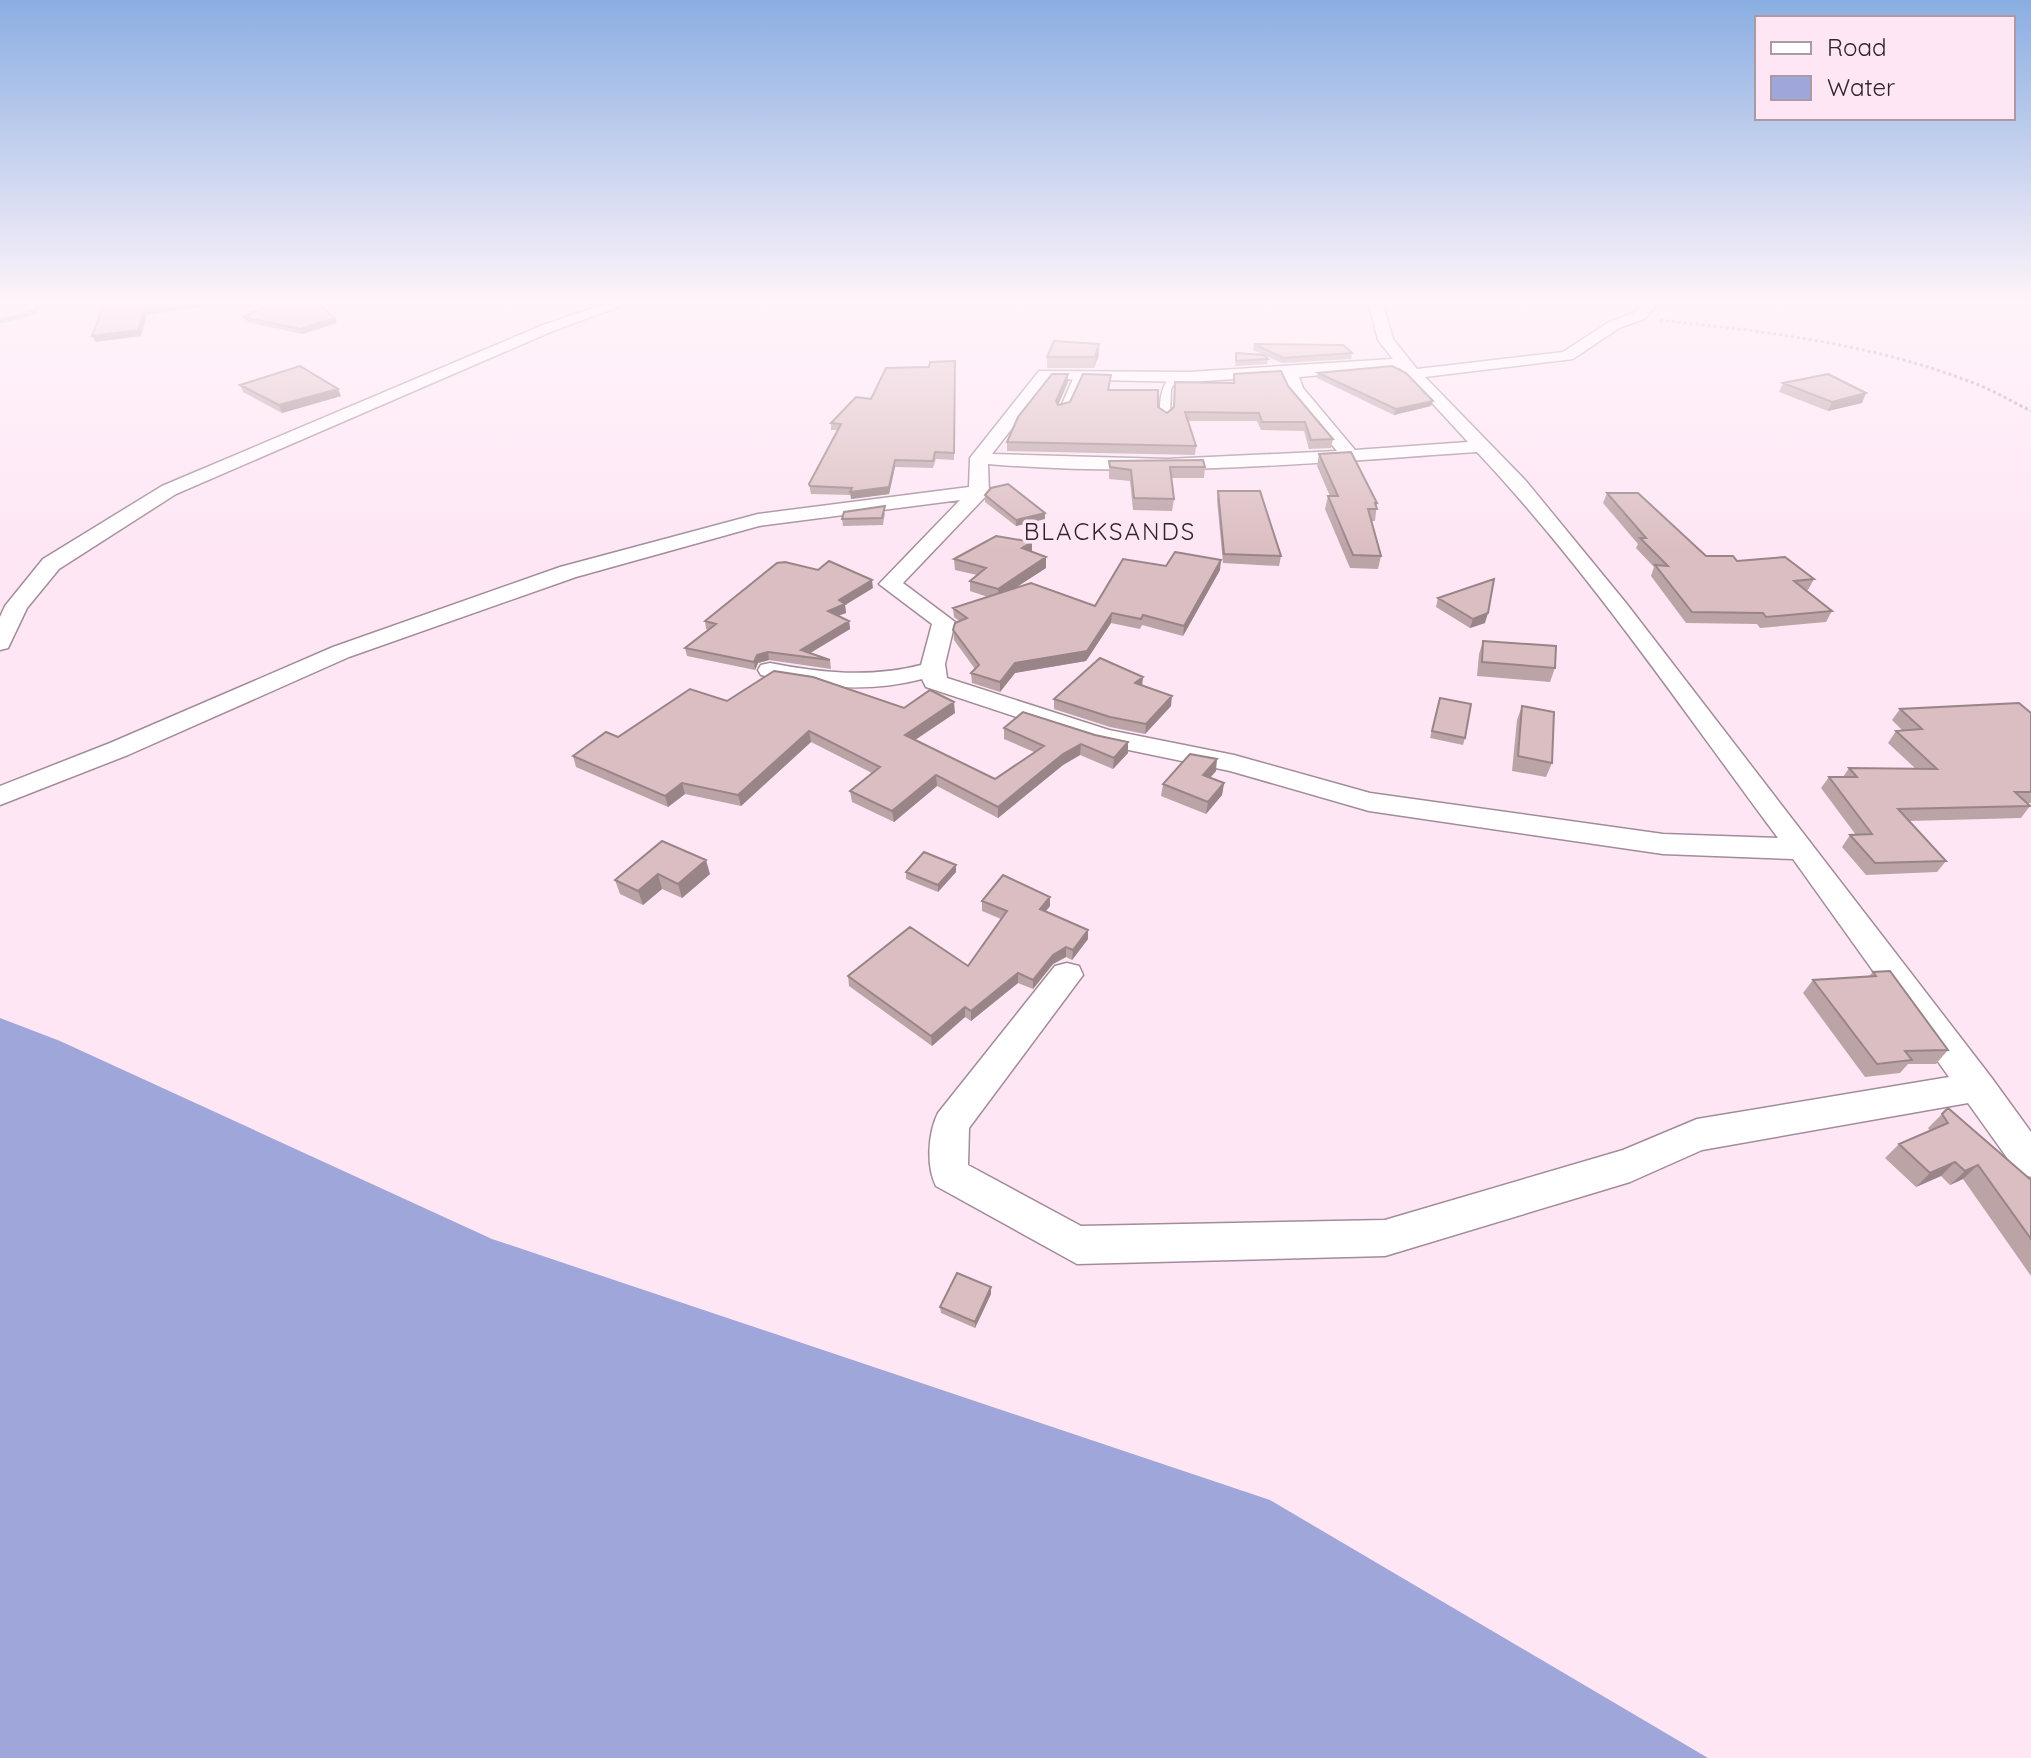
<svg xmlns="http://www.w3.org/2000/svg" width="2031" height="1758" font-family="Quicksand,sans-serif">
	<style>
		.water { fill: #9ea6da }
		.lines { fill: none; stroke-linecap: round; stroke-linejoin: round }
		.stream { stroke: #9ea6da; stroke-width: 5 }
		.service-casing { stroke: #a28c9a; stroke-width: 3 }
		.minor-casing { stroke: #a28c9a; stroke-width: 3 }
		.path { stroke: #ad9ba6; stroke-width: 3; stroke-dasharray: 3 3; stroke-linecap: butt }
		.service { fill: #fff; fill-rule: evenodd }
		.minor { fill: #fff; fill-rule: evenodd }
		.wall { fill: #bca3a6 }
		.shaded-wall { fill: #998587 }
		.building { fill: #dbbec1; stroke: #998587; stroke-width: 2 }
		.labels { text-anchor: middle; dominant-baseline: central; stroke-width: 7; stroke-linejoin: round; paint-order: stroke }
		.far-neighbourhood-label { font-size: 24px; letter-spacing: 2px; fill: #2f262b; stroke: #fee6f5 }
	</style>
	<rect width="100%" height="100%" fill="#fee6f5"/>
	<path class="water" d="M 0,1018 L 60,1041 L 492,1239 L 1270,1500 L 1708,1758 L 0,1758 Z"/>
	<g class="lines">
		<path class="stream" d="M 0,321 L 31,313 L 42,304"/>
		<g class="service-casing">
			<path id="service" d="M 1079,371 L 1083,374 L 1067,409 L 1059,411 L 1075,374 Z
				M 1172,375 L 1179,377 L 1171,389 L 1170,416 L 1165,419 L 1160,416 C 1160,400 1160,387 1172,375 Z"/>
		</g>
		<g class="minor-casing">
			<path id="minor" d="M 605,304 L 626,304 L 553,331 L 176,494 L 59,569 L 27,608 L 8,648 L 0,650 L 0,617 L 5,606 L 43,559 L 162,486 L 543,325 Z
				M 1369,304 L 1383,304 L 1393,339 L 1417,369 L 1563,352 L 1609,322 L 1634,313 L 1643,304 L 1658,304 L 1644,319 L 1619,328 L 1573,359 L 1425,377 L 1526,481 L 1626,603 L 1991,1077 L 2031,1132 L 2031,1177 L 2018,1173 L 1968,1103 L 1702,1150 L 1630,1182 L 1385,1256 L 1077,1264 L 936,1186 C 926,1166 928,1133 938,1113 L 1055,966 L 1067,963 L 1079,966 L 1083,975 L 969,1128 L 968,1165 L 1081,1226 L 1385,1220 L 1623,1150 L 1697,1119 L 1949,1077 L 1793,859 L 1663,854 L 1369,811 L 1230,771 L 1095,743 L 926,687 L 922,679 C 869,693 815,688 761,675 L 758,670 L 761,665 L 770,663 C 820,673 871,678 921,665 L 932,624 L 879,584 L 960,500 L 759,526 L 576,577 L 349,657 L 128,755 L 0,805 L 0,786 L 110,743 L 333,647 L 560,567 L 758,514 L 969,487 L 970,458 L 1039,371 L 1189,372 L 1393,359 L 1378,340 ZM 1400,368 L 1468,442 L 1355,450 L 1303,388 L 1299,377 ZM 1283,376 L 1289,393 L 1337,451 L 1167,459 L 992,454 L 1050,379 L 1189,382 ZM 1477,452 C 1588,570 1681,708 1778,838 L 1663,834 L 1370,793 L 1234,755 L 1109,730 L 947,678 L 945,664 L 955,622 L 903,583 L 986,496 L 989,492 L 988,464 C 1152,478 1314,463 1477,452 Z"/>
		</g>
		<path class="path" d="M 1660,320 C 1764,331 1873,344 1971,382 C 1991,389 2011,401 2031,411"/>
		<use href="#service" class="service"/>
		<use href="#minor" class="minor"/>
	</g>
	<path class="wall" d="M 243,317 L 337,323 L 302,334 L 246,322 Z
		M 1099,344 L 1099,355 L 1094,368 L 1047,368 L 1047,357 Z
		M 1254,344 L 1352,353 L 1351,359 L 1282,363 L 1264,355 L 1268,359 L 1267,364 L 1235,366 L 1236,353 L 1264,355 L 1253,350 Z
		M 955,361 L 954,460 L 936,459 L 933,468 L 895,467 L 889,494 L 851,499 L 851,495 L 811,494 L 809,484 L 838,430 L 831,430 L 831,423 L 871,399 L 929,367 Z
		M 1318,373 L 1433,401 L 1431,406 L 1394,415 L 1317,378 Z
		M 1111,375 L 1109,390 L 1158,407 L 1167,413 L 1288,386 L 1333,439 L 1331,448 L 1309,449 L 1304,431 L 1261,430 L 1257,421 L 1188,421 L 1196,446 L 1195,455 L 1007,451 L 1007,442 L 1068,382 L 1058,405 L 1070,402 Z
		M 1783,383 L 1862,403 L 1828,411 L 1779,392 Z
		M 240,385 L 341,396 L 282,413 L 243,392 Z
		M 1319,454 L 1377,503 L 1375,521 L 1372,521 L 1381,556 L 1378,569 L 1350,568 L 1325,509 L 1328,496 L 1330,496 L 1317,466 Z
		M 1109,461 L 1205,467 L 1204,478 L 1171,478 L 1174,499 L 1172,511 L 1133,510 L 1130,481 L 1109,479 Z
		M 1218,491 L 1281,556 L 1279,566 L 1223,563 L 1217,500 Z
		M 1607,493 L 1706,556 L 1737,561 L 1814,579 L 1808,590 L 1805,590 L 1832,611 L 1826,622 L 1760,628 L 1757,624 L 1686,623 L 1651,576 L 1654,567 L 1636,548 L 1638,544 L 1603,503 Z
		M 985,495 L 1045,519 L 1016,526 L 985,502 Z
		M 885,513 L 883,525 L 843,526 L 842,519 Z
		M 1032,552 L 1046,568 L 1015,588 L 1095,606 L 1166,566 L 1220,570 L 1183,636 L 1142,625 L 1140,629 L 1111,623 L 1086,661 L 1015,673 L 1000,692 L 972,683 L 971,673 L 975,669 L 954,640 L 953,630 L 959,621 L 954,617 L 953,608 L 988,597 L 970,591 L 970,581 L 977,575 L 955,570 L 954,559 Z
		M 873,588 L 845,605 L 846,613 L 838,616 L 849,621 L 850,629 L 810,653 L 830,660 L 831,669 L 769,660 L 758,663 L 755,670 L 687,656 L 685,648 L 708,630 L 706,629 L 705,621 Z
		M 1438,598 L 1485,623 L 1470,628 L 1436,607 Z
		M 1483,641 L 1555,668 L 1550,682 L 1477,676 L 1479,654 Z
		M 1142,686 L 1171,706 L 1145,734 L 1110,727 L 1054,709 L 1054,699 Z
		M 727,701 L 904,708 L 955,713 L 915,740 L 995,779 L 1034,752 L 1004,739 L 1004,728 L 1095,735 L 1128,742 L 1128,753 L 1113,769 L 1080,755 L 1063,765 L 998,818 L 937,786 L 894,822 L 852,802 L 850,791 L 872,773 L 811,742 L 741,806 L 685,794 L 668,807 L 576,767 L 573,756 L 618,737 Z
		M 1438,704 L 1465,738 L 1463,745 L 1430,738 Z
		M 1522,706 L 1552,763 L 1546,777 L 1512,771 L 1517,720 Z
		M 1900,709 L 2031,713 L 2031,803 L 2027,803 L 2030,806 L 2021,818 L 1909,821 L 1946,861 L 1937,872 L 1866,875 L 1842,847 L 1850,835 L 1856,835 L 1821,788 L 1829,777 L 1843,777 L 1849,768 L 1916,769 L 1888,743 L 1896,731 L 1903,731 L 1892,720 Z
		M 1216,771 L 1210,778 L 1224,783 L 1222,795 L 1206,814 L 1161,796 L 1163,784 Z
		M 662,841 L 710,874 L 682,898 L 662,889 L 643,905 L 620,894 L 615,880 Z
		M 906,872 L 956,872 L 938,892 L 906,879 Z
		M 982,901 L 1050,906 L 1046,911 L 1088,939 L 1072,960 L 1066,957 L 1053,964 L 1033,989 L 1018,983 L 971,1021 L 965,1017 L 932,1046 L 849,986 L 848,976 L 968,966 L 1001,919 L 982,911 Z
		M 1873,972 L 1948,1050 L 1936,1064 L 1908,1064 L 1900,1073 L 1865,1077 L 1803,993 L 1813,980 L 1869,976 Z
		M 1942,1114 L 2031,1180 L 2031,1276 L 1963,1179 L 1950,1185 L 1941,1176 L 1916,1187 L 1885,1158 L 1899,1144 L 1930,1131 L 1928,1128 Z
		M 991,1294 L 975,1328 L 941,1313 L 940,1307 Z"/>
	<path class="shaded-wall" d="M 176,304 L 218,304 L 147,315 L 141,336 L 96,342 L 92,336 L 144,309 Z
		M 1579,304 L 1601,304 L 1578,306 Z
		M 335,318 L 337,323 L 302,334 L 300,329 Z
		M 1099,344 L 1099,355 L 1094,368 L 1095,357 Z
		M 1068,374 L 1068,382 L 1056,410 L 1056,401 Z
		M 338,389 L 341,396 L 282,413 L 279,405 Z
		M 1866,393 L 1862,403 L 1828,411 L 1832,402 Z
		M 1433,401 L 1431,406 L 1394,415 L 1396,409 Z
		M 895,460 L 895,467 L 889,494 L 851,499 L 850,492 Z
		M 1045,513 L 1045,519 L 1016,526 L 1016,520 Z
		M 1032,542 L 1032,552 L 1022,548 Z
		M 1046,557 L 1046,568 L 998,599 L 998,589 Z
		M 1221,560 L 1220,570 L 1183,636 L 1184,626 Z
		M 872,580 L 873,588 L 845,605 L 846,613 L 829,619 L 828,611 L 839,600 Z
		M 1112,613 L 1111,623 L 1086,661 L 1015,673 L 1000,692 L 1000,682 L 1015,663 Z
		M 1488,613 L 1485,623 L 1470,628 L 1473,619 Z
		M 849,621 L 850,629 L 802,658 L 801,650 Z
		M 768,652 L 769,660 L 758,663 L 755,670 L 754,662 L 757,655 Z
		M 1143,677 L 1142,687 L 1135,683 Z
		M 1172,696 L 1171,706 L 1145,734 L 1146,724 Z
		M 954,702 L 955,713 L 906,746 L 905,735 Z
		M 809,731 L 811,742 L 741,806 L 738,795 Z
		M 1128,742 L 1128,753 L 1113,769 L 1114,758 Z
		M 1081,744 L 1080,755 L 1063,765 L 998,818 L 998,807 L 1063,754 Z
		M 1217,759 L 1216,771 L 1202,787 L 1203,775 Z
		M 936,775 L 937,786 L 894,822 L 892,811 Z
		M 682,783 L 685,794 L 668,807 L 665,796 Z
		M 1224,783 L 1222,795 L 1206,814 L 1208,802 Z
		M 706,860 L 710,874 L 682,898 L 678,884 Z
		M 956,865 L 956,872 L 938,892 L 938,885 Z
		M 658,874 L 662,889 L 643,905 L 638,891 Z
		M 1050,897 L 1050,906 L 1040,918 L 1040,909 Z
		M 1088,930 L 1088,939 L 1072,960 L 1073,950 Z
		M 1066,947 L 1066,957 L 1053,964 L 1033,989 L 1033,980 L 1053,955 Z
		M 1018,973 L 1018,983 L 971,1021 L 971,1011 Z
		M 965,1007 L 965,1017 L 932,1046 L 931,1036 Z
		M 1955,1162 L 1941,1176 L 1916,1187 L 1930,1173 Z
		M 1978,1165 L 1963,1179 L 1950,1185 L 1965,1171 Z
		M 991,1287 L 991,1294 L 975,1328 L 975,1322 Z"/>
	<path class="building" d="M 104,304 L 176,304 L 144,309 L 138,330 L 92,336 Z
		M 272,304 L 319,304 L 335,318 L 300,329 L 243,317 Z
		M 1054,341 L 1099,344 L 1095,357 L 1047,357 Z
		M 1254,344 L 1343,345 L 1352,353 L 1283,358 Z
		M 1236,353 L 1264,355 L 1268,359 L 1236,361 Z
		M 955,361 L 954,453 L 935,452 L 933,461 L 895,460 L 889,487 L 850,492 L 852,488 L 810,486 L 809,484 L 841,424 L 831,423 L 856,397 L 871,399 L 886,368 L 929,367 L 930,362 Z
		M 300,366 L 338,389 L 279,405 L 240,385 Z
		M 1392,366 L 1406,373 L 1433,401 L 1396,409 L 1318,373 Z
		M 1281,371 L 1288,386 L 1333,439 L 1311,440 L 1305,422 L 1262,422 L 1259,413 L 1185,412 L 1196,446 L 1007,442 L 1018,417 L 1052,374 L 1068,374 L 1056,401 L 1058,405 L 1070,402 L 1083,374 L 1111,375 L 1108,390 L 1158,390 L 1158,407 L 1167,413 L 1174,407 L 1175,382 L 1234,383 L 1234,374 Z
		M 1828,374 L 1866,393 L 1832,402 L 1783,383 Z
		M 1351,452 L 1377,503 L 1375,503 L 1377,509 L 1368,509 L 1381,556 L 1353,555 L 1328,496 L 1338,496 L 1319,454 Z
		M 1203,460 L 1205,467 L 1170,467 L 1174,499 L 1134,498 L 1131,470 L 1110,467 L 1109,461 Z
		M 1008,484 L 1045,513 L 1016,520 L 985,495 L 991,488 Z
		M 1218,491 L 1260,491 L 1281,556 L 1224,554 Z
		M 1607,493 L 1638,493 L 1706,556 L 1733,556 L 1737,561 L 1785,557 L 1814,579 L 1794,581 L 1832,611 L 1766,617 L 1763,613 L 1692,612 L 1655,565 L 1668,566 L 1640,538 L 1646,538 Z
		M 885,506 L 882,518 L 842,519 L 844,512 Z
		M 996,536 L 1032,542 L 1022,548 L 1046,557 L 998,589 L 970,581 L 986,568 L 954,559 Z
		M 1175,552 L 1221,560 L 1184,626 L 1143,615 L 1141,619 L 1112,613 L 1087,651 L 1015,663 L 1000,682 L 971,673 L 979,665 L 953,630 L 955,623 L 967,618 L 953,608 L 1031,583 L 1095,606 L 1123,559 L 1166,566 Z
		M 829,561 L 872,580 L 839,600 L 845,604 L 828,611 L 849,621 L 801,650 L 830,660 L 768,652 L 757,655 L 754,662 L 685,648 L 716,624 L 705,621 L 777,563 L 785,562 L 818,570 Z
		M 1494,579 L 1488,613 L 1473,619 L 1438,598 Z
		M 1483,641 L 1556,646 L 1555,668 L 1482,662 Z
		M 1100,658 L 1143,677 L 1135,683 L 1172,696 L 1146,724 L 1110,717 L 1054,699 Z
		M 774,671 L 813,677 L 904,708 L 930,690 L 954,702 L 905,735 L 995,779 L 1044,746 L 1004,728 L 1023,712 L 1095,735 L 1128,742 L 1114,758 L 1081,744 L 1063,754 L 998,807 L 936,775 L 892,811 L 850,791 L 880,767 L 809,731 L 738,795 L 682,783 L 665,796 L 573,756 L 606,732 L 618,737 L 690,689 L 727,701 Z
		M 1440,698 L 1471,704 L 1465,738 L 1432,731 Z
		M 2019,703 L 2031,713 L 2031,792 L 2015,792 L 2030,806 L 1898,809 L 1946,861 L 1875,863 L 1850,835 L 1872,834 L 1829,777 L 1857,777 L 1849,768 L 1937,769 L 1896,731 L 1922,729 L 1900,709 Z
		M 1522,706 L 1554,712 L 1552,763 L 1518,756 Z
		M 1190,754 L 1217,759 L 1203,775 L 1224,783 L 1208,802 L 1163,784 Z
		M 662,841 L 706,860 L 678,884 L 658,874 L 638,891 L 615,880 Z
		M 924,852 L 956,865 L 938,885 L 906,872 Z
		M 1003,875 L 1050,897 L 1040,909 L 1088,930 L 1073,950 L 1066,947 L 1053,955 L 1033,980 L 1018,973 L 971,1011 L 965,1007 L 931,1036 L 848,976 L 910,927 L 968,966 L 1007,911 L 982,901 Z
		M 1890,971 L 1948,1050 L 1905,1051 L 1912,1060 L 1877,1064 L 1813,980 L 1876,976 L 1873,972 Z
		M 1948,1108 L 2031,1180 L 2031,1239 L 1978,1165 L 1965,1171 L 1955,1162 L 1930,1173 L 1899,1144 L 1948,1123 L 1942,1114 Z
		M 957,1273 L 991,1287 L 975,1322 L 940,1307 Z"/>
	<linearGradient id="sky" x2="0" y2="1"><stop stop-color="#8aaee2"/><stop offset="0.55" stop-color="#fff4fa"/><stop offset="1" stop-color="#fff4fa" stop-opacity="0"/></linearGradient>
	<rect width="2031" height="550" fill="url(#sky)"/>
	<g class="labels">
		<g class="far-neighbourhood-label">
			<text x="1110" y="531">BLACKSANDS</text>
		</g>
	</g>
	<rect x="1755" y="16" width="260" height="104" fill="#fee6f5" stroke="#ab99a4" stroke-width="2"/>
	<rect x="1771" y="42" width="40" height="12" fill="#ffffff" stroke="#ab99a4" stroke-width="2"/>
	<text x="1827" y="56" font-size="24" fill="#2f262b">Road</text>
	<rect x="1771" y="76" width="40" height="24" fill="#9ea6da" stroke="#ab99a4" stroke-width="2"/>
	<text x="1827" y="96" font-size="24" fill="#2f262b">Water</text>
</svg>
